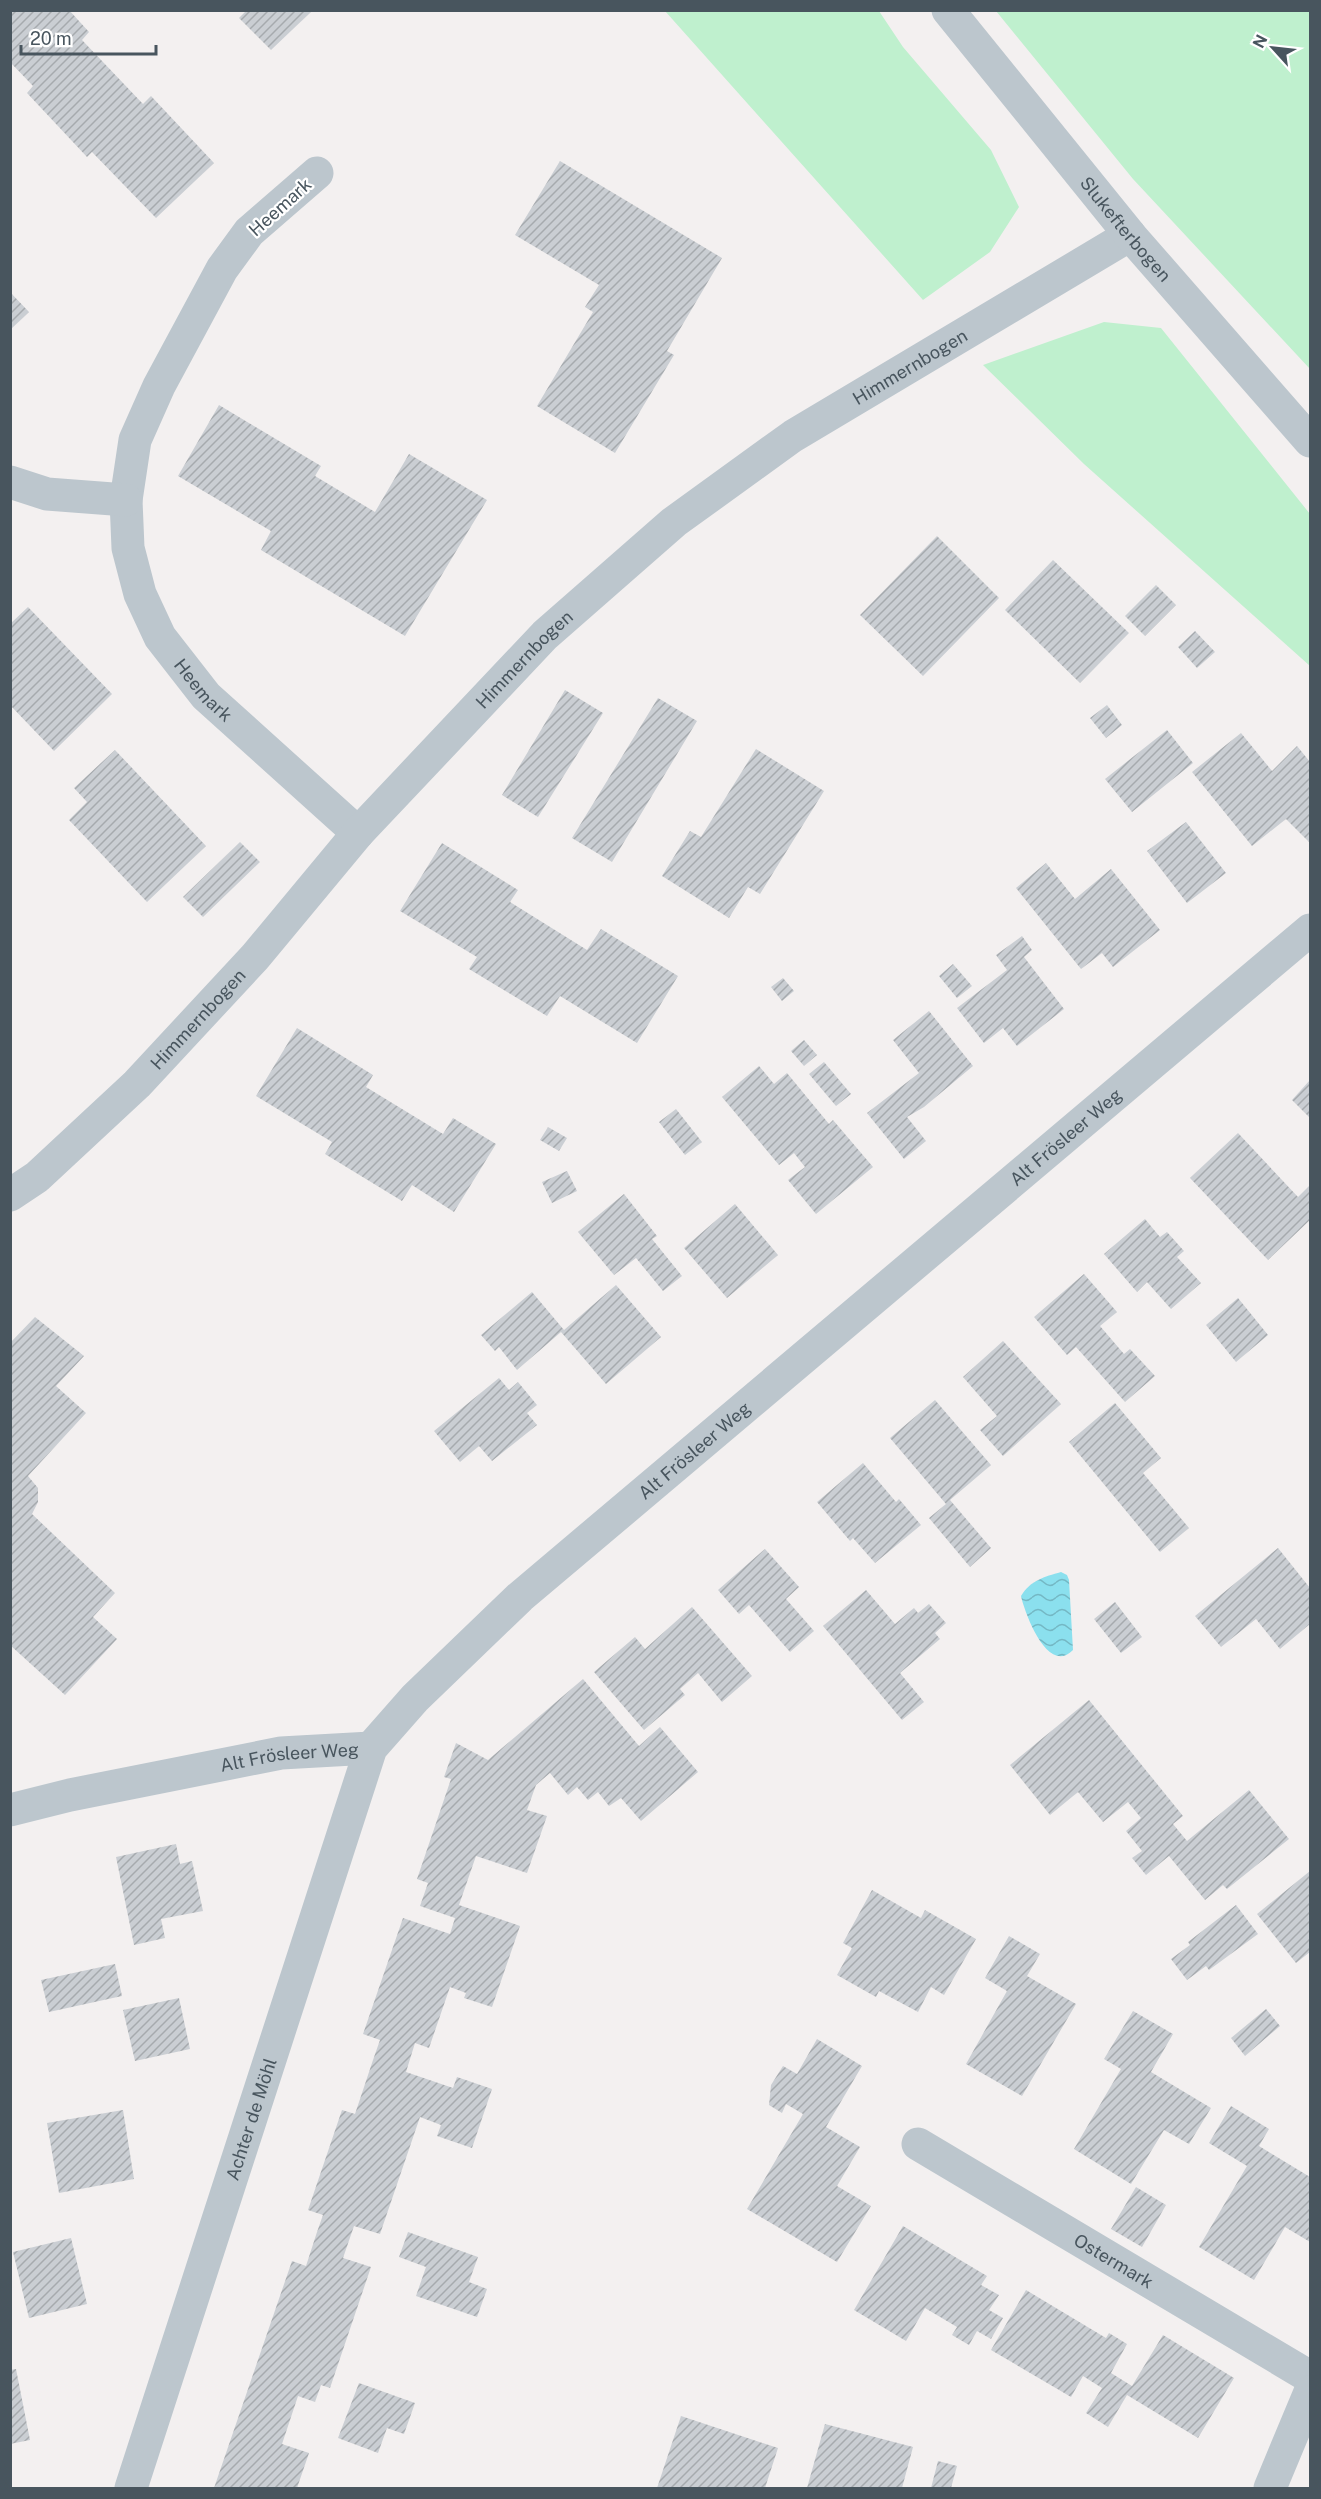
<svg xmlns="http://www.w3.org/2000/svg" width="1321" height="2499" font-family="'Public Sans',sans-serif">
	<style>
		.green { fill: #bff0ce }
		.water { fill: url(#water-waves) }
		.building { fill: url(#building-hatch) }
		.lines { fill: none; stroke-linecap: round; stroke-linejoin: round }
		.minor { stroke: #bcc6cd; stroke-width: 33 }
		.tertiary { stroke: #bcc6cd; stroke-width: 33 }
		.labels { text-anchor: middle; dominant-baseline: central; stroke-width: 4.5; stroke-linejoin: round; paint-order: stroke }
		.street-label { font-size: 18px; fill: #48555e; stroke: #fff }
	</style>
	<defs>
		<pattern id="water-waves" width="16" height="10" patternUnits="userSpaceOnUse" patternTransform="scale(1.5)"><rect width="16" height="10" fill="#8be0ee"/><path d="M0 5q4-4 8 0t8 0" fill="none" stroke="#74b8c4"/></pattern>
		<pattern id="building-hatch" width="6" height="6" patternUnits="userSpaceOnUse" patternTransform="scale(1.5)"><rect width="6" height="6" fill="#caced3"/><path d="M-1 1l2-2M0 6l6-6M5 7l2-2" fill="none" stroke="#a6aaae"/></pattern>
	</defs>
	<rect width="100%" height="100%" fill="#f3f0f0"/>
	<path class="green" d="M 665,11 L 879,11 L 903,47 L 991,150 L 1019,207 L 990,252 L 923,300 Z
		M 996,11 L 1310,11 L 1310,369 L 1133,179 Z
		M 1104,322 L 1161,328 L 1310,514 L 1310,666 L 1084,464 L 983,365 Z"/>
	<path class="water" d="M 1061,1572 L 1067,1575 L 1069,1580 L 1073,1650 C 1048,1676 1025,1614 1021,1596 C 1031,1580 1044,1577 1061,1572 Z"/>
	<path class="building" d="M 10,10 L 69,10 L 89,32 L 82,40 L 143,104 L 151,96 L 214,163 L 156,218 L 92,152 L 87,157 L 27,93 L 33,86 L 10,62 Z
		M 247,10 L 313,10 L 271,50 L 239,18 Z
		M 560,161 L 722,258 L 667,351 L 674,355 L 615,453 L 537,406 L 593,312 L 585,307 L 599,285 L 515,235 Z
		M 10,292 L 29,312 L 10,330 Z
		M 219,405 L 321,466 L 315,476 L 375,512 L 409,454 L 487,500 L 405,636 L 261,550 L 271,531 L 178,476 Z
		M 937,536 L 999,598 L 923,676 L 860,615 Z
		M 1053,560 L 1129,633 L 1080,683 L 1005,610 Z
		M 1156,585 L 1176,605 L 1145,636 L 1125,616 Z
		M 28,607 L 112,694 L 54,751 L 10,705 L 10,624 Z
		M 1195,631 L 1215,652 L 1197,668 L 1178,647 Z
		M 565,690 L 603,713 L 538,817 L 502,795 Z
		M 658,698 L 697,721 L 612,862 L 572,838 Z
		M 1107,705 L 1122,725 L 1106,738 L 1090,718 Z
		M 1167,730 L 1193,763 L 1132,812 L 1105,779 Z
		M 1241,733 L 1272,771 L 1297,746 L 1310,762 L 1310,843 L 1286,819 L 1252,846 L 1192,772 Z
		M 756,749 L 824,791 L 760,894 L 748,887 L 729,918 L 662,876 L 690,831 L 701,837 Z
		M 115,750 L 206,846 L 147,902 L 69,820 L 87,802 L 74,788 Z
		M 1186,822 L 1226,873 L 1187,903 L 1147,851 Z
		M 240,842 L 260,862 L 203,917 L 183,897 Z
		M 442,843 L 518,890 L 510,902 L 587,950 L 601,929 L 678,976 L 637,1043 L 560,996 L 547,1016 L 469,969 L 477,957 L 400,911 Z
		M 1046,863 L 1075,899 L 1111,869 L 1160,930 L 1113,967 L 1102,953 L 1081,969 L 1016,888 Z
		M 1022,936 L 1032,950 L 1024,957 L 1064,1009 L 1017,1046 L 1003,1028 L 984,1043 L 957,1008 L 1007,970 L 996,955 Z
		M 953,964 L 972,986 L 957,998 L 939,976 Z
		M 783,978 L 794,991 L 782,1001 L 771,987 Z
		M 929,1011 L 973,1066 L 924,1107 L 907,1117 L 926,1141 L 904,1159 L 867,1113 L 919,1073 L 893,1040 Z
		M 297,1028 L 373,1075 L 366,1087 L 443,1134 L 453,1118 L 496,1144 L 454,1212 L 412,1185 L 402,1201 L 325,1154 L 332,1142 L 256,1096 Z
		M 804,1040 L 817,1055 L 804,1066 L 791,1051 Z
		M 824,1062 L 851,1094 L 836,1106 L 809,1074 Z
		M 759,1066 L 774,1084 L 787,1073 L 829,1124 L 833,1120 L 873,1167 L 816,1214 L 788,1180 L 805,1167 L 794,1153 L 779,1165 L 722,1097 Z
		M 1310,1080 L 1310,1118 L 1292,1100 Z
		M 676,1109 L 702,1142 L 685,1155 L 659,1122 Z
		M 548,1127 L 567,1138 L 559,1151 L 540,1140 Z
		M 1238,1133 L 1298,1197 L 1310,1185 L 1310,1220 L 1268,1260 L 1190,1178 Z
		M 567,1171 L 577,1191 L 552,1203 L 542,1182 Z
		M 624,1194 L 657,1236 L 652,1239 L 682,1276 L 663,1291 L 636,1258 L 614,1275 L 578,1232 Z
		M 735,1204 L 778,1255 L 727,1298 L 684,1248 Z
		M 1145,1219 L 1160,1237 L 1167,1232 L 1184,1251 L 1177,1257 L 1201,1283 L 1171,1309 L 1147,1282 L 1137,1292 L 1104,1254 Z
		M 1084,1274 L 1117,1312 L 1100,1326 L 1124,1354 L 1130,1349 L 1155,1376 L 1125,1402 L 1076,1347 L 1067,1355 L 1034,1317 Z
		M 616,1285 L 661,1337 L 606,1384 L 561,1332 L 517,1370 L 499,1347 L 495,1351 L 481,1335 L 532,1292 L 564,1330 Z
		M 1238,1298 L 1268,1335 L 1236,1362 L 1206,1325 Z
		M 35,1317 L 84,1356 L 56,1386 L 86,1413 L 28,1476 L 38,1488 L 38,1502 L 32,1514 L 115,1593 L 93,1617 L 117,1639 L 65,1695 L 10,1645 L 10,1343 Z
		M 1003,1341 L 1061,1404 L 1003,1456 L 980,1430 L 997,1416 L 963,1377 Z
		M 499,1378 L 509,1390 L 518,1382 L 537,1405 L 527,1413 L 537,1425 L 492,1461 L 479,1446 L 460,1462 L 434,1431 Z
		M 935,1400 L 991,1465 L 950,1500 L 991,1548 L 970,1567 L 929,1518 L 946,1504 L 890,1438 Z
		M 1115,1403 L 1161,1458 L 1143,1473 L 1189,1528 L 1160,1552 L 1069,1442 Z
		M 863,1463 L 896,1502 L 899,1499 L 921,1525 L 875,1563 L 853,1538 L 850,1541 L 817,1502 Z
		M 1278,1548 L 1310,1588 L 1310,1624 L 1280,1649 L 1256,1619 L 1221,1647 L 1195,1616 Z
		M 765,1549 L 799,1587 L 786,1599 L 814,1631 L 790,1652 L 749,1605 L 739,1614 L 718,1590 Z
		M 866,1590 L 895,1624 L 914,1608 L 918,1613 L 929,1604 L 946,1623 L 935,1633 L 940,1639 L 900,1673 L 924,1702 L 902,1720 L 823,1626 Z
		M 1115,1602 L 1142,1637 L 1121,1653 L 1094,1619 Z
		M 692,1607 L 752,1676 L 722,1702 L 698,1673 L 680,1689 L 685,1695 L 644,1730 L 594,1672 L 635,1637 L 645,1649 Z
		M 583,1679 L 639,1746 L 660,1727 L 698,1772 L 641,1821 L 621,1798 L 609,1806 L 598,1792 L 588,1800 L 577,1787 L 568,1795 L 550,1773 L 536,1785 L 527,1810 L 547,1816 L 527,1873 L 476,1856 L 459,1905 L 520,1926 L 492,2007 L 464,1998 L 466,1993 L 450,1987 L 429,2048 L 415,2043 L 406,2072 L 453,2088 L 457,2077 L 492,2089 L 472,2148 L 437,2136 L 441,2125 L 420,2117 L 380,2234 L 354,2226 L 343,2258 L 371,2267 L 330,2388 L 321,2385 L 315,2402 L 298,2396 L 282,2444 L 309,2453 L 297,2488 L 214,2488 L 292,2261 L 306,2266 L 317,2232 L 323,2215 L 308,2210 L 342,2110 L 355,2114 L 373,2060 L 380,2040 L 363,2034 L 403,1918 L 450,1934 L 455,1918 L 420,1906 L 428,1883 L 417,1879 L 451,1779 L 444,1777 L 456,1743 L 488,1760 Z
		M 1089,1700 L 1183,1816 L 1173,1824 L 1187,1841 L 1249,1790 L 1289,1839 L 1227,1889 L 1223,1885 L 1205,1900 L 1169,1856 L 1146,1875 L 1132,1858 L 1142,1851 L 1126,1831 L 1141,1818 L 1128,1802 L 1103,1822 L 1078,1792 L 1050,1815 L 1010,1765 Z
		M 176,1844 L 180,1864 L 192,1861 L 203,1911 L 161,1919 L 165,1938 L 134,1945 L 116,1857 Z
		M 1310,1871 L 1310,1952 L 1296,1963 L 1257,1914 Z
		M 872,1890 L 921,1918 L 925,1910 L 976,1939 L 944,1995 L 931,1987 L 918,2012 L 879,1991 L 876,1997 L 837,1975 L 852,1948 L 843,1943 Z
		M 1236,1905 L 1258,1934 L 1209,1970 L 1206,1966 L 1187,1980 L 1171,1959 L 1190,1945 L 1188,1942 Z
		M 1009,1936 L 1040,1954 L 1027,1976 L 1076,2004 L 1022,2096 L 966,2064 L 1007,1991 L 985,1978 Z
		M 115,1964 L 122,1996 L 49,2012 L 41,1980 Z
		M 179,1998 L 190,2049 L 135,2061 L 123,2010 Z
		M 1266,2009 L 1280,2026 L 1245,2056 L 1231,2038 Z
		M 1133,2011 L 1173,2034 L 1151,2072 L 1211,2108 L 1189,2144 L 1164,2130 L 1131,2184 L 1074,2149 L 1121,2069 L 1104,2059 Z
		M 817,2039 L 862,2066 L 826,2127 L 860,2147 L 837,2186 L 871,2206 L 837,2262 L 747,2209 L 803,2114 L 786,2104 L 782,2113 L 769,2105 L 771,2085 L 783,2066 L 797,2074 Z
		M 1231,2106 L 1269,2129 L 1259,2146 L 1310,2177 L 1310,2242 L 1285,2227 L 1254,2280 L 1199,2247 L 1247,2166 L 1209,2143 Z
		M 123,2110 L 134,2179 L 59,2193 L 47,2123 Z
		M 1136,2187 L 1166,2205 L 1142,2247 L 1111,2229 Z
		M 903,2226 L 987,2276 L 981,2285 L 999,2295 L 989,2310 L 1003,2318 L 991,2339 L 977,2331 L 969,2345 L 952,2335 L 957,2327 L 925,2308 L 906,2341 L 854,2310 Z
		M 408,2232 L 478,2257 L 469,2282 L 487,2289 L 477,2317 L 416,2296 L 426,2267 L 399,2257 Z
		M 71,2238 L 87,2304 L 29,2318 L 13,2252 Z
		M 1026,2290 L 1106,2338 L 1109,2333 L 1127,2344 L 1111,2373 L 1132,2386 L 1163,2335 L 1234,2378 L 1198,2438 L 1127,2395 L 1108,2427 L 1086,2413 L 1102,2388 L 1083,2376 L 1071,2397 L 991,2350 Z
		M 16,2369 L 30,2440 L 10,2444 L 10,2370 Z
		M 359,2383 L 415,2403 L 404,2434 L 387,2428 L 378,2453 L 338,2438 Z
		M 681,2416 L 778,2448 L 765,2488 L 657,2488 Z
		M 825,2424 L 913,2447 L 902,2488 L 807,2488 Z
		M 938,2461 L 957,2466 L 951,2488 L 931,2488 Z"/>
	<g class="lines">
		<g class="minor">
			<path id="s1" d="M 317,173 L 249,232 L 222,269 L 159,386 L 135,440 L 126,500 L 128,548 L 140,594 L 160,637 L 206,696 L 358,833"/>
			<path d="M 10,482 L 47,494 L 126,500"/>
			<path id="s2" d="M 10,1195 L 37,1177 L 137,1084 L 255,957 L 358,833 L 545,635 L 674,522 L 793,436 L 1130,235"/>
			<path id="s3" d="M 10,1810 L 70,1795 L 281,1753 L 371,1748"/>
			<path id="s4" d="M 918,2144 L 1310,2377"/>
			<path id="s5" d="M 131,2488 L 371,1748 L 415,1698 L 520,1597 L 1310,930"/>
			<path d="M 1270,2488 L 1310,2392"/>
		</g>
		<path class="tertiary" id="s6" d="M 948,10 L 1130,235 L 1310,441"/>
	</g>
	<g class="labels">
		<g class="street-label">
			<text transform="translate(280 207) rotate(-42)">Heemark</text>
			<text stroke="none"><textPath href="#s6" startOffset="282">Slukefterbogen</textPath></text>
			<text stroke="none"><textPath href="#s2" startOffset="1230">Himmernbogen</textPath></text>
			<text stroke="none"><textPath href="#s2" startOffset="744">Himmernbogen</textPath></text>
			<text stroke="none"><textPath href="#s1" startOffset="600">Heemark</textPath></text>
			<text stroke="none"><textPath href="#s2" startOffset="258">Himmernbogen</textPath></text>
			<text stroke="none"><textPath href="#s5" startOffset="1704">Alt Frösleer Weg</textPath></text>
			<text stroke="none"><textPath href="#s5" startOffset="1218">Alt Frösleer Weg</textPath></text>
			<text stroke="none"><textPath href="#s3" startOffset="285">Alt Frösleer Weg</textPath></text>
			<text stroke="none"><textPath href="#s5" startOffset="388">Achter de Möhl</textPath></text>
			<text stroke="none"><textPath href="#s4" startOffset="228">Ostermark</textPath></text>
		</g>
	</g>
	<rect width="1321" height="2499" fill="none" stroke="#48555e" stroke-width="24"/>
	<g transform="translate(1273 48) rotate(297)" stroke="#ffffff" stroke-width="4.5" paint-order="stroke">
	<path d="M0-4.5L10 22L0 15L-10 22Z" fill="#48555e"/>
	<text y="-9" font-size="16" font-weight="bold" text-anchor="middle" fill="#48555e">N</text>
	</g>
	<path d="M21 45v9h135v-9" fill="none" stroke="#48555e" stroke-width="3"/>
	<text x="30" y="45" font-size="18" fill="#48555e" stroke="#ffffff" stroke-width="4.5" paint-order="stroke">20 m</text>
</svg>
